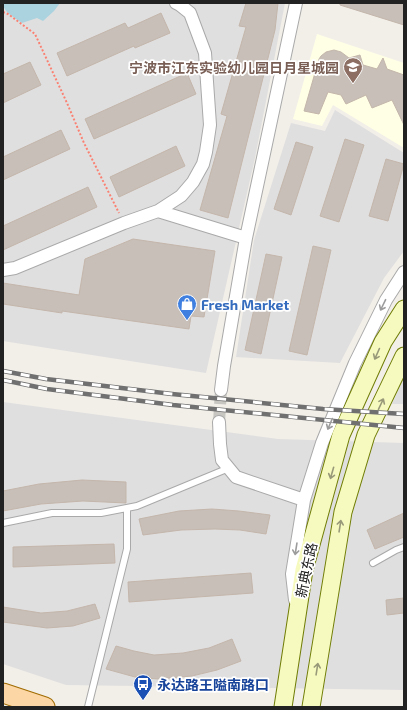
<svg xmlns="http://www.w3.org/2000/svg" width="407" height="710" font-family="'Exo 2','Noto Sans SC',sans-serif">
	<style>
		.residential { fill: #e0dfdf }
		.education { fill: #ffffe5 }
		.water { fill: #aad3df }
		.building { fill: #c7bfb8; stroke: #c4b6ab }
		.lines { fill: none; stroke-linecap: round; stroke-linejoin: round }
		.minor-tunnel { stroke: #c8c6c1; stroke-width: 12; stroke-dasharray: 12 6; stroke-linecap: butt }
		.service-casing { stroke: #a9a9a9; stroke-width: 8 }
		.minor-casing { stroke: #a9a9a9; stroke-width: 14 }
		.secondary-casing { stroke: #707d05; stroke-width: 19 }
		.primary-casing { stroke: #a06b00; stroke-width: 21 }
		.path { stroke: #fa8072; stroke-width: 2; stroke-dasharray: 2 2; stroke-linecap: butt }
		.service { stroke: #fff; stroke-width: 6 }
		.minor { stroke: #fff; stroke-width: 12 }
		.secondary { stroke: #f7fabf; stroke-width: 17 }
		.primary { stroke: #fcd6a4; stroke-width: 19 }
		.rail-casing { stroke: #707070; stroke-width: 4.5 }
		.rail { stroke: #fff; stroke-width: 3; stroke-dasharray: 9; stroke-linecap: butt }
		.oneway { stroke: #9c9c9c }
		.oneway2 { stroke: #979978 }
		.labels { text-anchor: middle; dominant-baseline: central; stroke-width: 3.5; stroke-linejoin: round; paint-order: stroke }
		.education-label { font-size: 14px; font-weight: bold; fill: #785e54; stroke: #fff; text-anchor: end }
		.shop-label { font-size: 14px; font-weight: bold; fill: #366cbe; stroke: #fff; text-anchor: start }
		.street-label { font-size: 14px; fill: #222; stroke: #fff }
		.transit-label { font-size: 14px; font-weight: bold; fill: #164399; stroke: #fff; text-anchor: start }
	</style>
	<rect width="100%" height="100%" fill="#f2efe9"/>
	<path class="residential" d="M 3,3 L 285,3 L 255,158 L 206,373 L 3,341 Z
		M 335,110 L 404,153 L 404,251 L 384,278 L 340,363 L 236,357 L 254,240 L 291,123 L 325,131 Z
		M 404,377 L 404,404 L 392,404 Z
		M 3,402 L 278,439 L 404,443 L 404,690 L 66,685 L 3,664 Z"/>
	<path class="education" d="M 317,34 L 404,63 L 404,148 L 333,105 L 322,126 L 293,119 Z"/>
	<path class="water" d="M 3,3 L 60,3 L 54,11 L 43,21 L 37,18 L 22,23 C 15,18 3,12 3,3 Z"/>
	<path class="building" d="M 246,3 L 278,3 L 275,30 L 228,218 L 200,210 L 227,116 L 221,114 L 246,27 L 239,26 Z
		M 340,3 L 404,3 L 404,25 L 340,5 Z
		M 161,13 L 170,33 L 135,48 L 134,46 L 67,76 L 57,53 L 125,23 L 128,28 Z
		M 334,50 L 341,52 L 349,58 L 360,55 L 363,65 L 377,69 L 383,58 L 387,69 L 404,75 L 404,125 L 392,100 L 372,108 L 366,95 L 346,104 L 341,95 L 328,92 L 319,114 L 304,111 L 319,59 L 321,56 L 326,52 Z
		M 30,62 L 41,85 L 3,103 L 3,74 Z
		M 187,73 L 196,94 L 94,139 L 85,119 Z
		M 61,130 L 70,149 L 3,180 L 3,157 Z
		M 345,139 L 364,145 L 339,222 L 320,216 Z
		M 296,142 L 313,147 L 291,215 L 274,209 Z
		M 176,146 L 185,166 L 119,197 L 110,177 Z
		M 386,159 L 404,164 L 388,221 L 369,216 Z
		M 88,187 L 97,207 L 3,250 L 3,226 Z
		M 133,239 L 215,251 L 204,317 L 191,316 L 189,329 L 62,311 L 62,313 L 3,304 L 3,283 L 79,295 L 85,259 Z
		M 313,246 L 331,250 L 307,355 L 289,351 Z
		M 266,254 L 282,257 L 261,354 L 245,350 Z
		M 82,480 L 126,482 L 126,503 L 83,501 L 41,504 L 3,511 L 3,491 L 39,484 Z
		M 212,509 L 239,511 L 270,515 L 266,534 L 240,530 L 215,529 L 181,530 L 143,535 L 139,519 L 179,511 Z
		M 404,513 L 404,537 L 375,549 L 367,530 Z
		M 114,544 L 115,563 L 13,567 L 13,547 Z
		M 251,573 L 253,593 L 129,602 L 128,582 Z
		M 404,598 L 404,613 L 387,615 L 386,600 Z
		M 95,604 L 100,618 L 73,626 L 47,628 L 3,622 L 3,607 L 41,613 L 67,611 Z
		M 232,639 L 241,661 L 217,670 L 192,676 L 158,679 L 135,677 L 106,669 L 116,646 L 134,651 L 154,655 L 183,653 L 209,648 Z"/>
	<g class="lines">
		<path class="minor-tunnel" d="M 219,422 L 221,390"/>
		<g class="service-casing">
			<path id="service" d="M 3,523 L 52,513 L 101,513 L 137,506 L 229,468
				M 373,563 L 396,550 L 404,547
				M 88,707 L 127,549 L 127,508"/>
		</g>
		<g class="minor-casing">
			<path id="minor" d="M 158,211 L 246,238
				M 3,270 L 15,268 L 124,223 L 158,211 L 181,196 L 193,182 L 203,164 L 206,152 L 210,125 L 205,53 L 190,13 L 180,5 L 176,3
				M 221,390 L 224,366 L 246,238 L 296,3
				M 219,422 L 220,444 L 222,460 L 236,477 L 304,500
				M 295,600 L 292,574 L 304,500 L 322,443 L 355,363 L 386,300 L 404,272"/>
		</g>
		<g class="secondary-casing">
			<path id="secondary" d="M 283,707 L 304,570 L 341,435 L 383,342 L 404,309
				M 311,707 L 343,512 L 366,435 L 404,356"/>
		</g>
		<g class="primary-casing">
			<path id="primary" d="M 3,693 L 45,707"/>
		</g>
		<path class="path" d="M 3,12 L 8,14 L 35,34 L 67,103 L 84,143 L 119,213"/>
		<use href="#service" class="service"/>
		<use href="#minor" class="minor"/>
		<use href="#secondary" class="secondary"/>
		<use href="#primary" class="primary"/>
		<g class="rail-casing">
			<path id="rail" d="M 3,371 L 46,379 L 172,394 L 323,409 L 404,414
				M 3,380 L 47,389 L 173,405 L 404,428"/>
		</g>
		<use href="#rail" class="rail"/>
	</g>
	<defs><path id="oneway-shaft" d="M-6 0H5M1.5-3L5.5 0L1.5 3" fill="none" stroke-width="1.6" stroke-linecap="round" stroke-linejoin="round"/></defs>
	<g class="oneway">
		<use href="#oneway-shaft" transform="translate(383 305) rotate(116)"/>
		<use href="#oneway-shaft" transform="translate(330 424) rotate(113)"/>
		<use href="#oneway-shaft" transform="translate(296 549) rotate(99)"/>
	</g>
	<g class="oneway2">
		<use href="#oneway-shaft" transform="translate(377 354) rotate(114)"/>
		<use href="#oneway-shaft" transform="translate(381 404) rotate(-65)"/>
		<use href="#oneway-shaft" transform="translate(332 473) rotate(106)"/>
		<use href="#oneway-shaft" transform="translate(340 526) rotate(-81)"/>
		<use href="#oneway-shaft" transform="translate(317 669) rotate(-81)"/>
	</g>
	<defs>
		<g id="school-pin" transform="scale(1)"><path d="M0 17L-7.5 6A9.5 9.5 0 1 1 7.5 6Z" fill="#8d6e63" stroke="#fff"/><path d="M0-5L7-2L0 1L-7-2ZM-4 1L0 2.5L4 1V4Q0 6-4 4Z" fill="#fff"/></g>
		<g id="shop-pin" transform="scale(1)"><path d="M0 17L-7.5 6A9.5 9.5 0 1 1 7.5 6Z" fill="#3f7fe0" stroke="#fff"/><path d="M-5-2.5h2.3a2.7 3.5 0 0 1 5.4 0H5L5.5 6h-11ZM-1.5-2.5h3a1.5 2.3 0 0 0-3 0Z" fill="#fff"/></g>
		<g id="bus-pin" transform="scale(1)"><path d="M0 17L-7.5 6A9.5 9.5 0 1 1 7.5 6Z" fill="#1a4fb4" stroke="#fff"/><path d="M-5-6H5V4H4V6H2V4H-2V6H-4V4H-5ZM-3.5-4V0h7V-4ZM-3.5 1.2v1.5H-2V1.2ZM2 1.2v1.5H3.5V1.2Z" fill="#fff"/></g>
	</defs>
	<g fill-rule="evenodd">
		<use href="#school-pin" x="353" y="67"/>
		<use href="#shop-pin" x="187" y="304"/>
		<use href="#bus-pin" x="143" y="684"/>
	</g>
	<g class="labels">
		<g class="education-label">
			<text x="339" y="67">宁波市江东实验幼儿园日月星城园</text>
		</g>
		<g class="shop-label">
			<text x="201" y="304">Fresh Market</text>
		</g>
		<g class="street-label">
			<text transform="translate(306 570) rotate(-78)">新典东路</text>
		</g>
		<g class="transit-label">
			<text x="157" y="684">永达路王隘南路口</text>
		</g>
	</g>
	<rect width="407" height="710" fill="none" stroke="#222222" stroke-width="8"/>
</svg>
